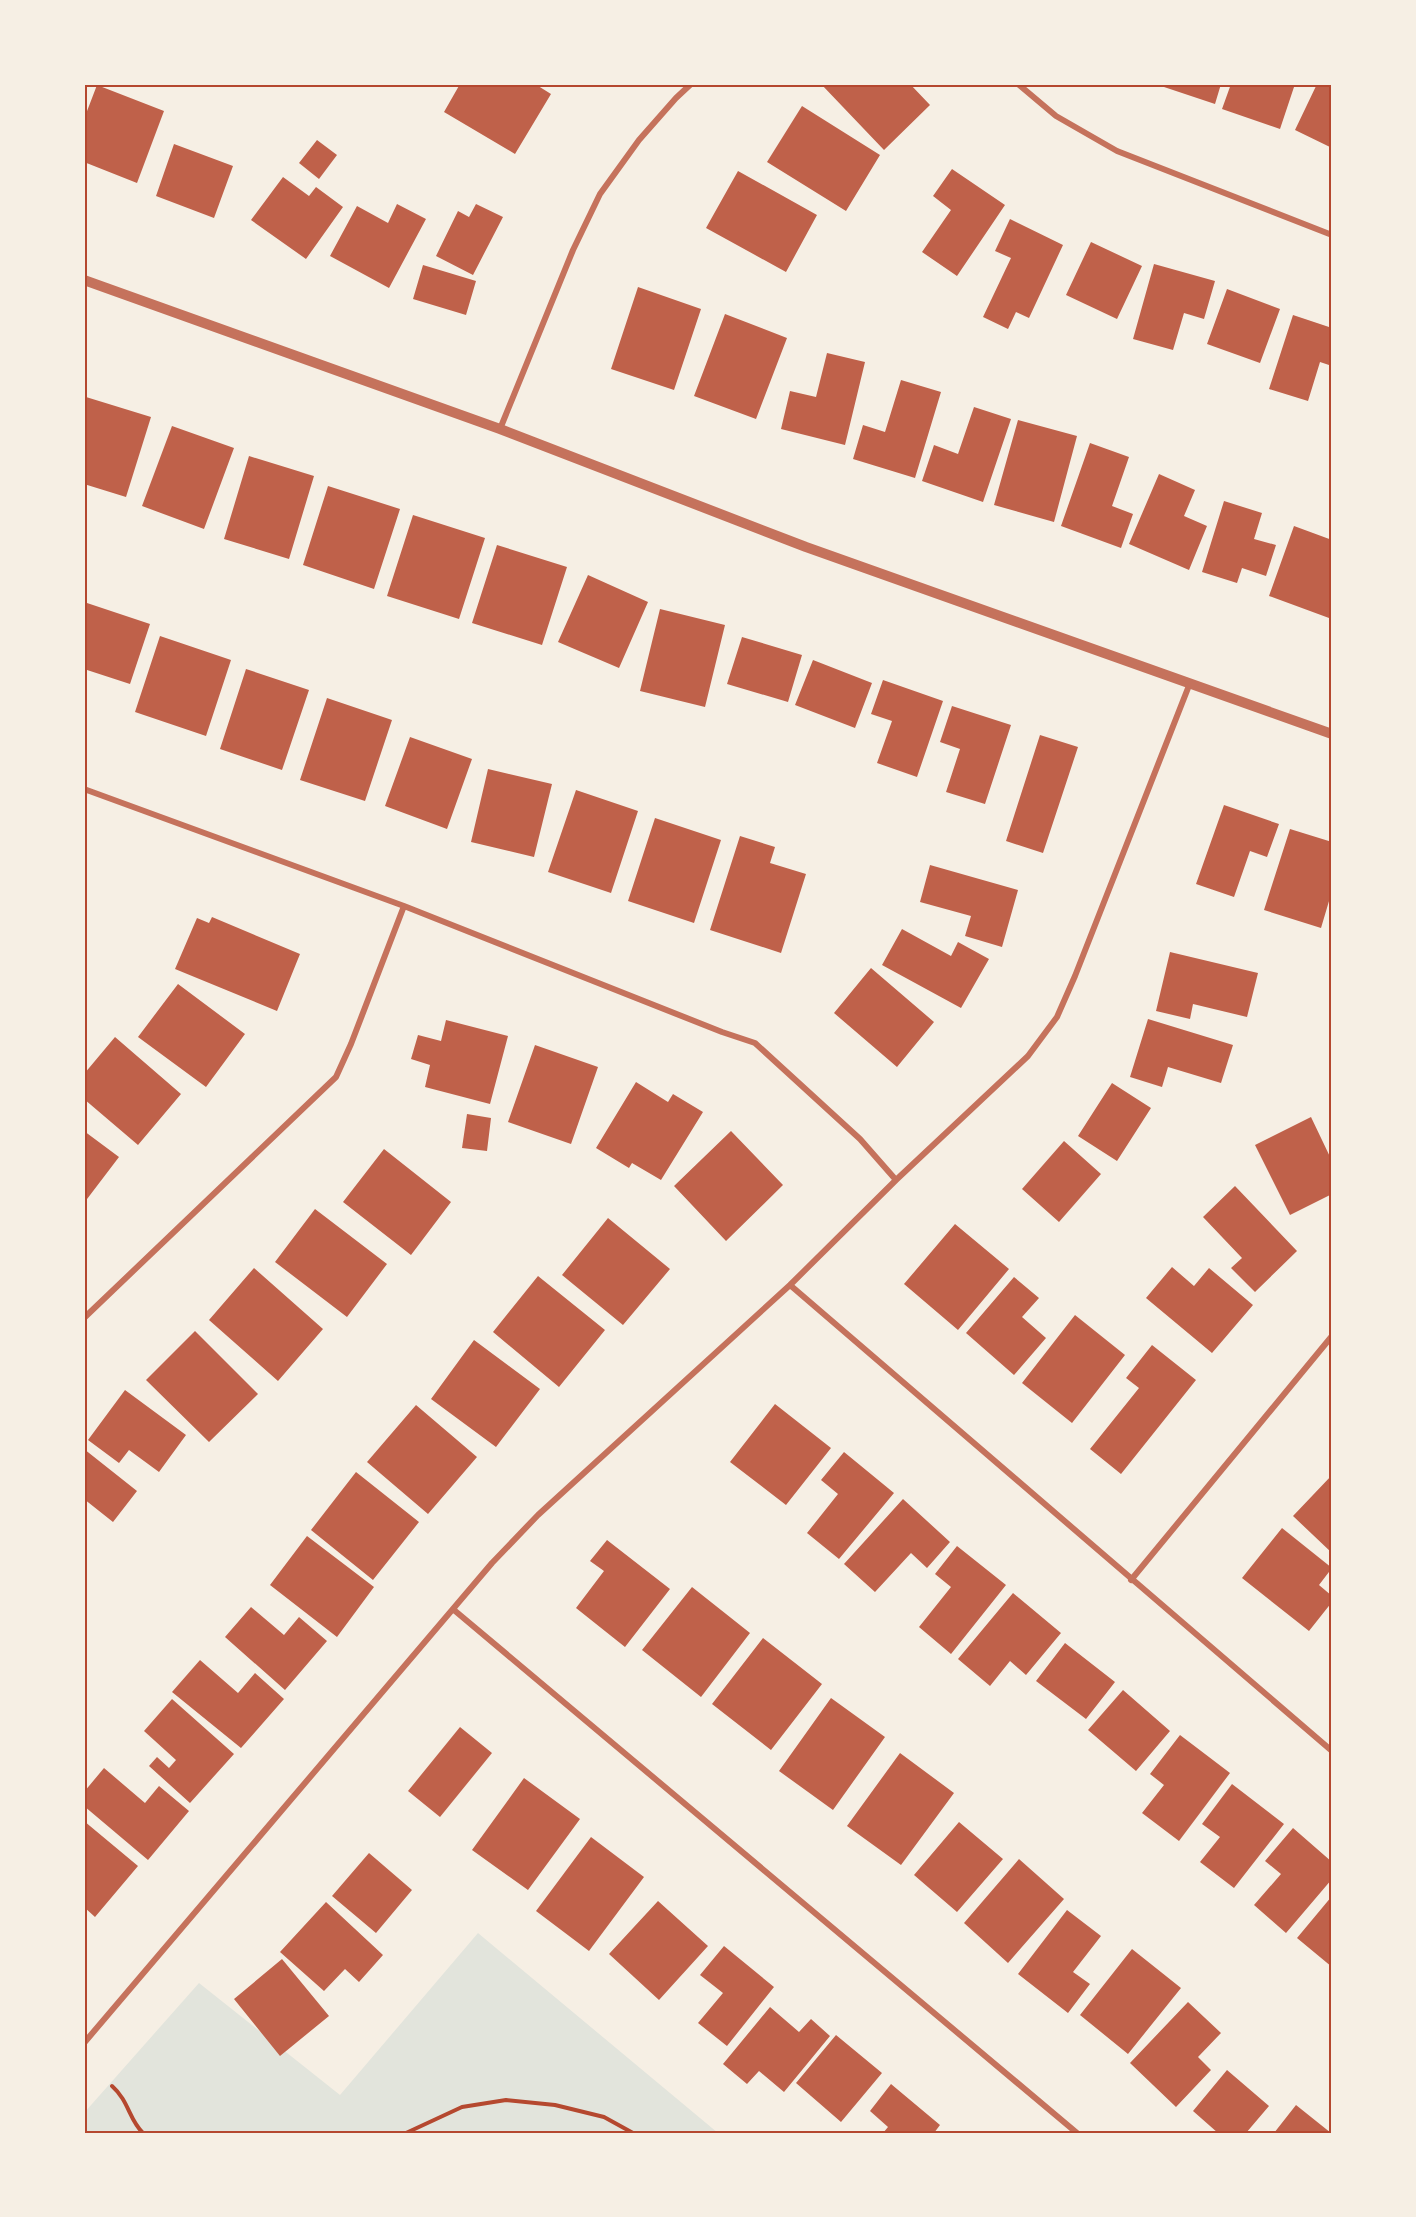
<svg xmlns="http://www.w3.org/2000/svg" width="1416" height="2217" font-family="Lora,serif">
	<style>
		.green { fill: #e2e4dc }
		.building { fill: #bf614a }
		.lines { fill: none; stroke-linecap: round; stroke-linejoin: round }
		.path { stroke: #b5482f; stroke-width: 4 }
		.minor { stroke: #c5725c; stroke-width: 6 }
		.tertiary { stroke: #c5725c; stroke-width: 10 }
		.neatline { fill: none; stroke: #b5482f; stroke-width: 2 }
	</style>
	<rect width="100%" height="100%" fill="#f6efe4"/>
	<path class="green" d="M 478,1933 L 718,2133 L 84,2133 L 84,2113 L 199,1983 L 340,2095 Z"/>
	<path class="building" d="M 460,84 L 535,84 L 551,94 L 515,154 L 444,112 Z
		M 821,84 L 910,84 L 930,105 L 884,150 Z
		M 1155,84 L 1221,84 L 1215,104 Z
		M 1231,84 L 1295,84 L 1280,129 L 1222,109 Z
		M 1317,84 L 1332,84 L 1332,148 L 1295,130 Z
		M 97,85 L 164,111 L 137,183 L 84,162 L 84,119 Z
		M 802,106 L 880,155 L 846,211 L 767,162 Z
		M 317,140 L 337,155 L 319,179 L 299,163 Z
		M 174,144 L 233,166 L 214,218 L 156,196 Z
		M 952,169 L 1005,205 L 957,276 L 922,252 L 951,210 L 933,196 Z
		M 738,171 L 817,215 L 786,272 L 706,228 Z
		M 283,177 L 309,196 L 316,187 L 343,207 L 306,259 L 251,220 Z
		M 397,204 L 426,219 L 389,288 L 330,256 L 357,206 L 388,223 Z
		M 476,204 L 503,217 L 473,275 L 436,256 L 458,211 L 469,217 Z
		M 1010,219 L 1063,245 L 1029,318 L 1016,312 L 1008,329 L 983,317 L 1011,258 L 995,251 Z
		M 1091,242 L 1142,266 L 1117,319 L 1066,295 Z
		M 1154,264 L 1215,281 L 1204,319 L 1184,313 L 1173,350 L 1133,339 Z
		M 423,265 L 476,281 L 466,315 L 413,299 Z
		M 638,287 L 701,309 L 674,390 L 611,369 Z
		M 1227,289 L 1280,309 L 1260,363 L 1207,344 Z
		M 725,314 L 787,338 L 756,419 L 694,396 Z
		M 1293,315 L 1332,328 L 1332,366 L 1320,362 L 1308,401 L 1269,389 Z
		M 827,353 L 865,362 L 845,445 L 781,429 L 790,391 L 816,397 Z
		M 901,380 L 941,392 L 915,478 L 853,459 L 863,425 L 885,432 Z
		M 86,397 L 151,417 L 126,497 L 84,484 L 84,403 Z
		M 974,407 L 1011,419 L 983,502 L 922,481 L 934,445 L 958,454 Z
		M 1018,420 L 1077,436 L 1054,522 L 994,505 Z
		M 172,426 L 234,448 L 204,529 L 142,506 Z
		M 1090,443 L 1129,457 L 1112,506 L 1133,514 L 1121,548 L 1061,526 Z
		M 249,456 L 314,476 L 289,559 L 224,539 Z
		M 1159,474 L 1195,490 L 1184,516 L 1207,526 L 1189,570 L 1129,544 Z
		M 328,486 L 400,509 L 374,589 L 303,565 Z
		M 1224,501 L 1262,513 L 1254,539 L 1276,545 L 1266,576 L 1242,568 L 1237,583 L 1202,572 Z
		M 413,515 L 485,538 L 459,619 L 387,596 Z
		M 1294,526 L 1332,540 L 1332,609 L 1329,618 L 1269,596 Z
		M 497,545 L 567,567 L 542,645 L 472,623 Z
		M 588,575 L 648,602 L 619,668 L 558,642 Z
		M 84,602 L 150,624 L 130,684 L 84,669 Z
		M 660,609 L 725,625 L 705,707 L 640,691 Z
		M 160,636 L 231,660 L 206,736 L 135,712 Z
		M 742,637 L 802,655 L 788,702 L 727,684 Z
		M 813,660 L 872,683 L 855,728 L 795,705 Z
		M 246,669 L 309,690 L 282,770 L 220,749 Z
		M 883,680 L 943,701 L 917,777 L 877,763 L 892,721 L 871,714 Z
		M 327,698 L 392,720 L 365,801 L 300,780 Z
		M 952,706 L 1011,725 L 985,804 L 946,792 L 960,749 L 940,742 Z
		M 1040,735 L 1078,747 L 1043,853 L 1006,841 Z
		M 410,737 L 472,759 L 447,829 L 385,806 Z
		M 488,769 L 552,784 L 534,857 L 471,842 Z
		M 576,790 L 638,811 L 611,893 L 548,872 Z
		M 1224,805 L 1279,824 L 1267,857 L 1250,851 L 1234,897 L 1196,884 Z
		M 655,818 L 721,840 L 694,923 L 628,901 Z
		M 1290,829 L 1332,842 L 1332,891 L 1321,928 L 1264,910 Z
		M 740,836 L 775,847 L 770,863 L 806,874 L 781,953 L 710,930 Z
		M 930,865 L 1018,890 L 1002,947 L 965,936 L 971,916 L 920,902 Z
		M 212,917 L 300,954 L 277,1011 L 175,969 L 197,918 L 209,923 Z
		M 902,929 L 951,956 L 958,942 L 989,959 L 961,1008 L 882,965 Z
		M 1170,952 L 1258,973 L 1247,1017 L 1193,1004 L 1190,1019 L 1156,1011 Z
		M 871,968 L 934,1022 L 897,1067 L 834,1013 Z
		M 178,984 L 245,1034 L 206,1087 L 138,1037 Z
		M 1148,1019 L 1233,1045 L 1221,1083 L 1168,1067 L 1162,1087 L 1130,1077 Z
		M 446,1020 L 508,1036 L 490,1104 L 425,1087 L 430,1065 L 411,1059 L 418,1035 L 441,1041 Z
		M 115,1037 L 181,1094 L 138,1145 L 84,1099 L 84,1074 Z
		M 535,1045 L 598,1067 L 571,1144 L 508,1122 Z
		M 636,1082 L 668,1102 L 673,1094 L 703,1112 L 661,1180 L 632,1163 L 629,1168 L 596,1148 Z
		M 1112,1083 L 1151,1108 L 1117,1161 L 1078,1136 Z
		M 467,1114 L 491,1118 L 487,1151 L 462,1148 Z
		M 1311,1117 L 1332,1161 L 1332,1194 L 1290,1215 L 1255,1145 Z
		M 84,1131 L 119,1157 L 84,1203 Z
		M 731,1131 L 783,1185 L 726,1241 L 674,1186 Z
		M 1064,1141 L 1101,1174 L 1059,1222 L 1022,1189 Z
		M 384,1149 L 451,1202 L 411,1255 L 343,1202 Z
		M 1235,1186 L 1297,1251 L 1255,1292 L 1231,1268 L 1242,1258 L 1203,1217 Z
		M 315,1209 L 387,1264 L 347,1317 L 275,1262 Z
		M 608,1218 L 670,1269 L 623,1325 L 562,1275 Z
		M 955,1224 L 1009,1269 L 958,1330 L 904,1284 Z
		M 1172,1267 L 1194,1286 L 1209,1268 L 1253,1305 L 1212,1353 L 1146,1298 Z
		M 254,1268 L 323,1329 L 278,1381 L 209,1320 Z
		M 538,1276 L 605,1330 L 559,1387 L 493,1332 Z
		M 1014,1277 L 1039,1298 L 1022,1317 L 1046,1338 L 1014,1375 L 966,1333 Z
		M 1075,1315 L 1125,1355 L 1072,1423 L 1022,1383 Z
		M 195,1331 L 258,1394 L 209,1442 L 146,1380 Z
		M 474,1340 L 540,1389 L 496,1447 L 431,1399 Z
		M 1152,1345 L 1196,1380 L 1121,1474 L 1090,1449 L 1139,1388 L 1126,1378 Z
		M 125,1390 L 186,1435 L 159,1472 L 129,1450 L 119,1463 L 88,1440 Z
		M 775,1404 L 831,1448 L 786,1505 L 730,1462 Z
		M 416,1405 L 477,1457 L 428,1514 L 367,1462 Z
		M 84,1449 L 137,1491 L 113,1522 L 84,1499 Z
		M 844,1452 L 894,1493 L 839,1559 L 807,1533 L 838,1494 L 821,1480 Z
		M 356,1472 L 419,1522 L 373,1580 L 311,1530 Z
		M 1332,1475 L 1332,1553 L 1293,1516 Z
		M 903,1499 L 950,1542 L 927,1568 L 911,1553 L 875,1592 L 844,1564 Z
		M 1282,1528 L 1332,1568 L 1319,1585 L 1332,1596 L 1332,1602 L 1309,1631 L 1242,1578 Z
		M 307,1536 L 374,1587 L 337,1637 L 270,1585 Z
		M 607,1540 L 670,1589 L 625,1647 L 576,1608 L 604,1571 L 590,1561 Z
		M 957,1546 L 1006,1585 L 951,1654 L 919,1627 L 951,1587 L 935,1574 Z
		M 692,1587 L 750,1633 L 701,1697 L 642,1650 Z
		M 1013,1593 L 1061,1633 L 1026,1675 L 1010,1661 L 990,1686 L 958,1659 Z
		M 251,1607 L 284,1635 L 299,1617 L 327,1641 L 285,1690 L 225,1637 Z
		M 763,1638 L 822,1684 L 771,1750 L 712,1704 Z
		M 1065,1643 L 1115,1682 L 1086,1719 L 1036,1681 Z
		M 200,1660 L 238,1693 L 255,1673 L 284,1699 L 241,1748 L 172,1692 Z
		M 1123,1690 L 1170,1731 L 1136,1771 L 1088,1730 Z
		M 831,1698 L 885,1737 L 833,1810 L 779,1771 Z
		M 172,1699 L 234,1754 L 190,1803 L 149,1766 L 157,1757 L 169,1768 L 176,1760 L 144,1731 Z
		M 460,1727 L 492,1753 L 440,1817 L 408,1791 Z
		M 1180,1735 L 1230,1773 L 1179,1841 L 1142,1813 L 1164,1785 L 1150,1774 Z
		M 900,1753 L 954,1793 L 901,1865 L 847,1826 Z
		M 104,1768 L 145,1803 L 159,1786 L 189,1811 L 148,1860 L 84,1806 L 84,1792 Z
		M 524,1778 L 580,1819 L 528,1890 L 472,1850 Z
		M 1232,1784 L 1284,1824 L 1234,1888 L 1200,1862 L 1220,1837 L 1202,1824 Z
		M 84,1821 L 138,1866 L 95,1917 L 84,1907 Z
		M 959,1822 L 1003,1859 L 957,1912 L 914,1875 Z
		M 1293,1828 L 1332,1862 L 1332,1879 L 1286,1933 L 1254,1905 L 1281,1874 L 1265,1861 Z
		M 591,1837 L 644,1877 L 589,1951 L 536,1911 Z
		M 369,1853 L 412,1890 L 376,1933 L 332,1896 Z
		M 1019,1859 L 1064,1899 L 1008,1963 L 964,1923 Z
		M 1332,1896 L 1332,1967 L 1297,1938 Z
		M 658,1901 L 708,1946 L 659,2000 L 609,1954 Z
		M 326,1902 L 383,1955 L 359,1982 L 345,1969 L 324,1991 L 280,1952 Z
		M 1067,1910 L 1101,1936 L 1073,1972 L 1090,1984 L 1068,2013 L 1018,1974 Z
		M 724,1946 L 774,1987 L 727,2046 L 698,2023 L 723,1993 L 700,1975 Z
		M 1132,1949 L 1181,1988 L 1128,2054 L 1080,2015 Z
		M 282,1959 L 329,2016 L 280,2056 L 234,1999 Z
		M 1188,2002 L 1221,2033 L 1198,2057 L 1211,2070 L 1176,2107 L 1130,2063 Z
		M 770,2007 L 799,2032 L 811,2019 L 830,2036 L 784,2092 L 759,2071 L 747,2084 L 723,2064 Z
		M 836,2035 L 882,2073 L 841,2122 L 796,2083 Z
		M 1227,2070 L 1269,2106 L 1246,2133 L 1218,2133 L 1193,2111 Z
		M 891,2084 L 940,2125 L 934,2133 L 883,2133 L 888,2127 L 870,2111 Z
		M 1296,2105 L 1331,2133 L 1274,2133 Z"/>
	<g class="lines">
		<path class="path" d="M 112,2086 C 129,2101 129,2120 143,2133
			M 406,2133 L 462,2107 L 506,2100 L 555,2105 L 604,2117 L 633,2133"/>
		<path class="minor" d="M 1018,84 L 1056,116 L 1117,151 L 1332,235
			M 500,429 L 573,250 L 600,194 L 639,140 L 676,98 L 691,84
			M 84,789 L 404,906 L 722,1032 L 755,1043 L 860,1139 L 896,1180
			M 790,1285 L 1332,1751
			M 84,1318 L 336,1077 L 351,1044 L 404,906
			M 1131,1580 L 1332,1336
			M 454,1610 L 1077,2133
			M 84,2043 L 492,1563 L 538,1515 L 790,1285 L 896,1180 L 1028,1056 L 1057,1017 L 1075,976 L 1190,683"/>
		<path class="tertiary" d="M 84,280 L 500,429 L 806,547 L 1332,734"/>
	</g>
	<rect width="1416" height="2217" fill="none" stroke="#f6efe4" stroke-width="171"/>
	<rect x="86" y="86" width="1244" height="2046" class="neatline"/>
</svg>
